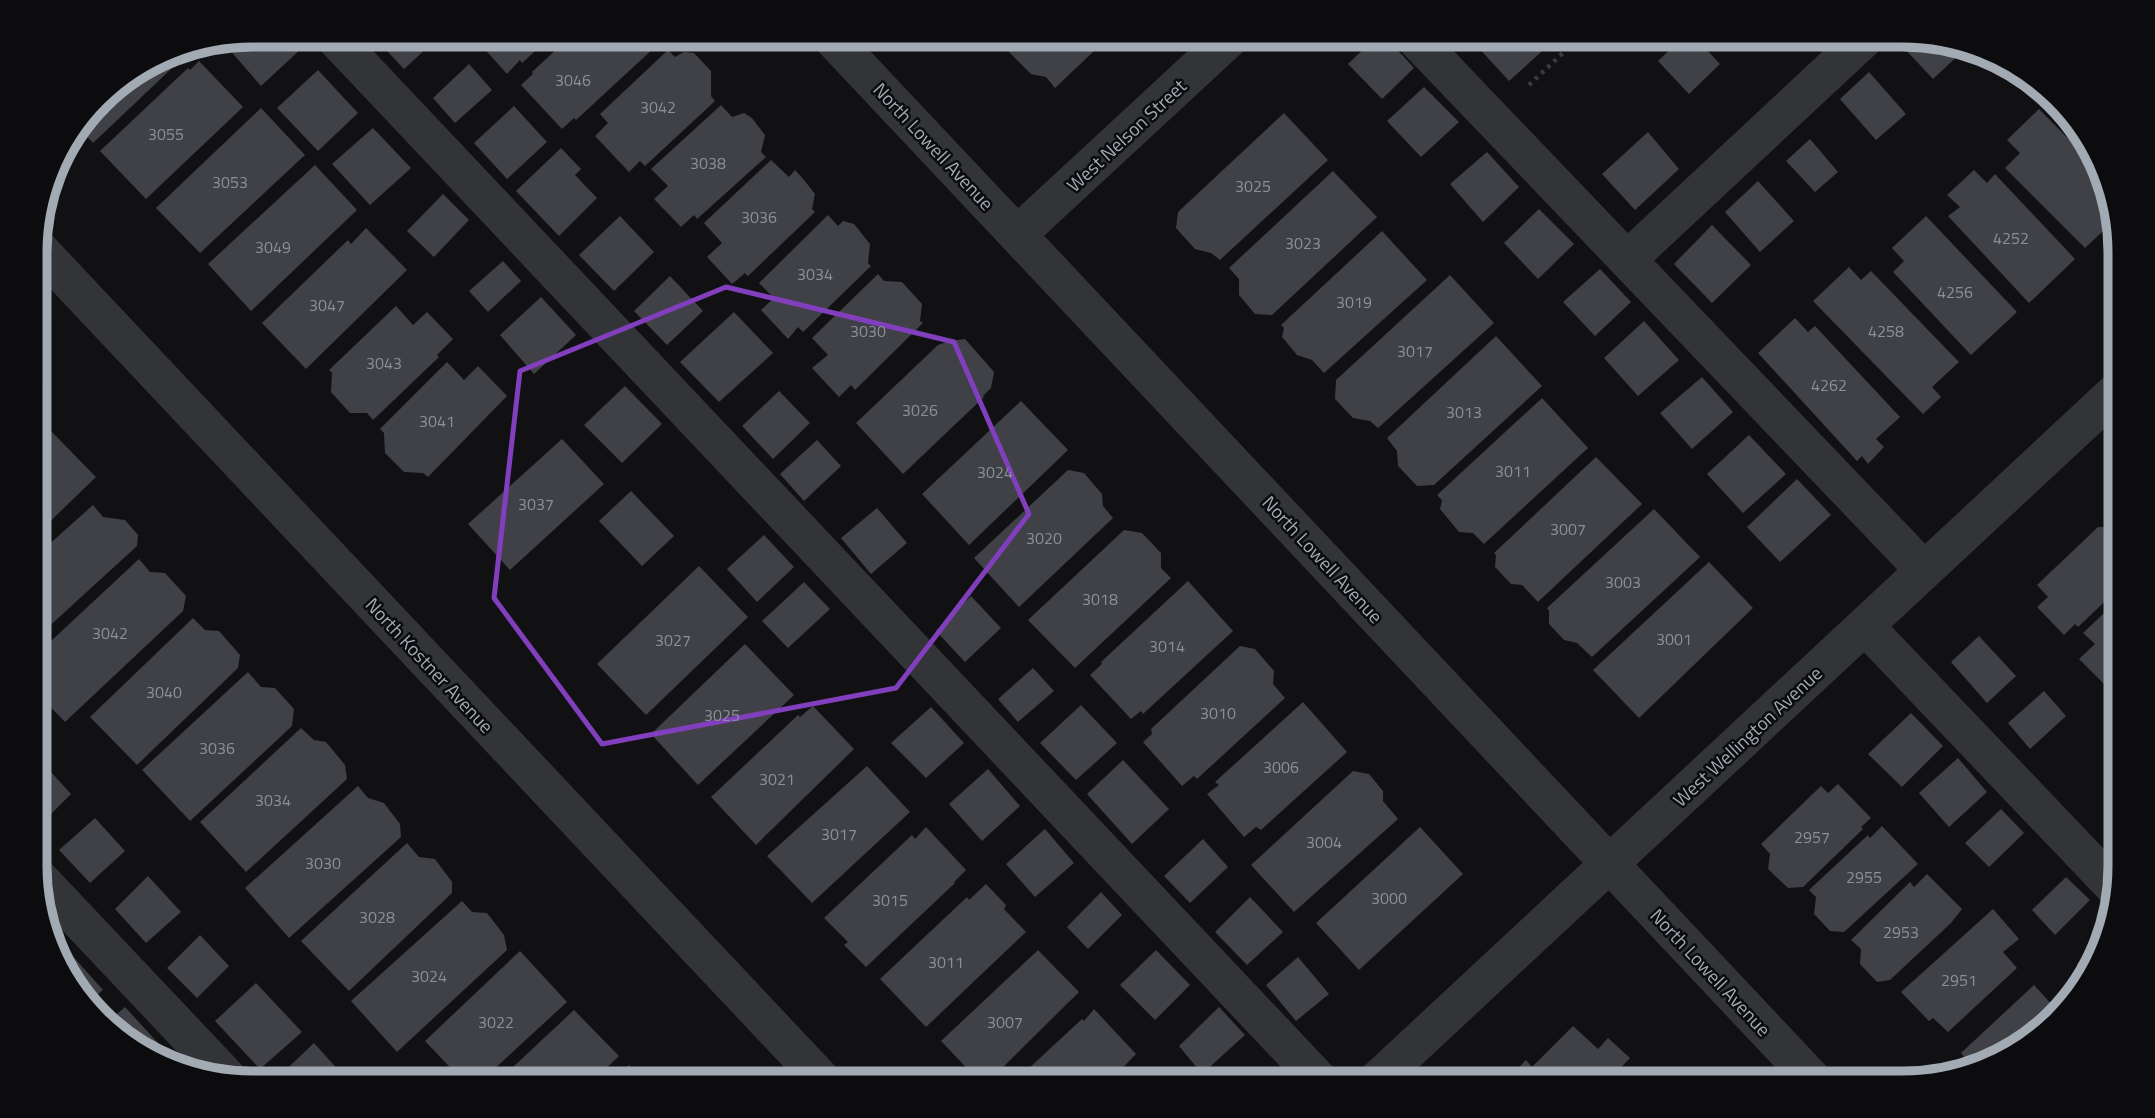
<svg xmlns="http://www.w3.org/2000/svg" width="2155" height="1118" font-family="'Titillium Web',sans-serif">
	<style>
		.building { fill: #404146 }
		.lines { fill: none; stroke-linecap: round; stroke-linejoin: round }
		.path { stroke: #383b3f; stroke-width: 4.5; stroke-dasharray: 3.5 5; stroke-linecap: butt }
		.minor { stroke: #323438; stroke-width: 38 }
		.marked { fill: none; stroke: #813fbd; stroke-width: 5; stroke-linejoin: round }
		.labels { text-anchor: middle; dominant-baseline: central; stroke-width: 5; stroke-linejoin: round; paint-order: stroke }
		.number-label { font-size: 16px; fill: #8a9098 }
		.street-label { font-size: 19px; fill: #a2aab4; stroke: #0c0c0e }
		.rim { fill: none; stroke: #a2aab4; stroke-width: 9 }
	</style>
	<rect width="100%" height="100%" fill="#111113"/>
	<path class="building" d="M 252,35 L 291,35 L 302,48 L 261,86 L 229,49 L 242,37 Z
		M 372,35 L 441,35 L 404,69 Z
		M 472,35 L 553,35 L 522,63 L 520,60 L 507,74 Z
		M 572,35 L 668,35 L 576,120 L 574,118 L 562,129 L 521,85 L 533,74 L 532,72 Z
		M 1011,35 L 1111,35 L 1055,88 L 1046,77 L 1031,74 L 1009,52 Z
		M 1378,35 L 1384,35 L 1414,68 L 1382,99 L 1348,64 Z
		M 1467,35 L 1560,35 L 1509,81 Z
		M 1685,35 L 1693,35 L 1720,64 L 1689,94 L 1658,61 Z
		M 1912,37 L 1965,49 L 1933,79 L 1902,46 Z
		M 185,48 L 189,52 L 93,143 L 79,128 L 109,89 L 169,51 Z
		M 668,50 L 675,57 L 684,52 L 694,53 L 711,71 L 711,96 L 715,101 L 645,166 L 640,161 L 629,172 L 595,136 L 608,123 L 600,114 Z
		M 199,61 L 243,107 L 146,199 L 100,151 L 188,68 L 190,70 Z
		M 469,64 L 492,90 L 455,123 L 433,98 Z
		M 318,70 L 358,113 L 318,151 L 277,108 Z
		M 1869,72 L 1906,114 L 1876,140 L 1840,99 Z
		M 1424,87 L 1459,122 L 1421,157 L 1387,121 Z
		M 721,105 L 732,117 L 744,113 L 752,118 L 765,135 L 761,152 L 766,157 L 697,219 L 694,215 L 681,227 L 654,199 L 668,186 L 651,169 Z
		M 514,106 L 547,142 L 507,179 L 474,143 Z
		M 261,108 L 305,155 L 200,253 L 156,208 Z
		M 2039,109 L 2097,168 L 2116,219 L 2085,248 L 2005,168 L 2020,153 L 2007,140 Z
		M 1284,113 L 1328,160 L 1220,260 L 1211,253 L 1195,249 L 1176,228 L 1178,212 Z
		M 373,128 L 411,168 L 370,205 L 332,164 Z
		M 1648,132 L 1679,169 L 1635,210 L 1602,174 Z
		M 1810,139 L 1838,172 L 1815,192 L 1786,161 Z
		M 561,148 L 581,169 L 575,175 L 597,198 L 559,236 L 516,191 Z
		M 1487,152 L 1519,187 L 1483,222 L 1450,184 Z
		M 771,160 L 789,177 L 795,170 L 804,180 L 815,194 L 812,209 L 815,212 L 748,276 L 745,273 L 732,284 L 707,257 L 722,243 L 704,223 Z
		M 315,165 L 357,210 L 251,311 L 208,264 Z
		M 1974,170 L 1987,183 L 1995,174 L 2075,259 L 2029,303 L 1948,216 L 1960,207 L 1947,195 Z
		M 1333,171 L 1377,217 L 1272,315 L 1255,314 L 1239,295 L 1239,279 L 1229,268 Z
		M 1758,181 L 1794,221 L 1760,252 L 1725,212 Z
		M 443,194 L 469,220 L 434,257 L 407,231 Z
		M 1539,209 L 1574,244 L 1538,279 L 1504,243 Z
		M 828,215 L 838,226 L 843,221 L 854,224 L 870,244 L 868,263 L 871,266 L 803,332 L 798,327 L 788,339 L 761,310 L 774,298 L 759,283 Z
		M 620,216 L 654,252 L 614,291 L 579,255 Z
		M 1926,216 L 2017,312 L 1971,355 L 1893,272 L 1904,261 L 1892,248 Z
		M 1712,225 L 1751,265 L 1712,303 L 1674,264 Z
		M 366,228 L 407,270 L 306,369 L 262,323 L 348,240 L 351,244 Z
		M 1382,231 L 1427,280 L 1324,373 L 1312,360 L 1297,355 L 1282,337 L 1284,328 L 1281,325 Z
		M 503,261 L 521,281 L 488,312 L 469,291 Z
		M 1849,267 L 1861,280 L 1871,271 L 1959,362 L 1932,387 L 1941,397 L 1923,414 L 1813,301 Z
		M 1600,269 L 1631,302 L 1595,336 L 1563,302 Z
		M 878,274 L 884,281 L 902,282 L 922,304 L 920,321 L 923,323 L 855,390 L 851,385 L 839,397 L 812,368 L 828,355 L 812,338 Z
		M 1450,275 L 1494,323 L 1378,428 L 1370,421 L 1353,418 L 1335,399 L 1336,380 Z
		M 670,276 L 703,311 L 667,345 L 634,311 Z
		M 541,297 L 576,335 L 534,374 L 500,335 Z
		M 396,306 L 413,325 L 427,312 L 453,339 L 437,355 L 439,357 L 373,420 L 367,413 L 350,413 L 331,392 L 332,373 L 329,370 Z
		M 734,312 L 773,353 L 719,402 L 680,362 Z
		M 1795,318 L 1808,332 L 1815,326 L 1900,417 L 1876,439 L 1884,447 L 1868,464 L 1862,456 L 1857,461 L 1758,353 Z
		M 1644,321 L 1679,360 L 1638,396 L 1604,358 Z
		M 1496,336 L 1542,386 L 1434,485 L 1417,486 L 1398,466 L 1397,451 L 1387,438 Z
		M 965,339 L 994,372 L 991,388 L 983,396 L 984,397 L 903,474 L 856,423 L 938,345 L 949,341 Z
		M 447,362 L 464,380 L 478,366 L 507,396 L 428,477 L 423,473 L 404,472 L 385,453 L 384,433 L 380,429 Z
		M 1702,377 L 1733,412 L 1692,449 L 1660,413 Z
		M 625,386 L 662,424 L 622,463 L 584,425 Z
		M 779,391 L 810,423 L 773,459 L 742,426 Z
		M 1542,398 L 1588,448 L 1484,544 L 1473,533 L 1459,532 L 1440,509 L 1442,500 L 1437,495 Z
		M 1021,401 L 1068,450 L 969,545 L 922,494 Z
		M 36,412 L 44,421 L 36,428 Z
		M 51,431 L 96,477 L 36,535 L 36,446 Z
		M 1749,435 L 1786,474 L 1743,513 L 1707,474 Z
		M 562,439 L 604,484 L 510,570 L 468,524 Z
		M 817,440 L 841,466 L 804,501 L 780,474 Z
		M 1596,457 L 1642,504 L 1538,602 L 1522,585 L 1511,584 L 1495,567 L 1496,555 L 1494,553 Z
		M 1068,470 L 1084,473 L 1102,494 L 1103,506 L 1113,518 L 1019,607 L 974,558 Z
		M 1797,479 L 1831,515 L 1780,562 L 1747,527 Z
		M 631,491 L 674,536 L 642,566 L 599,521 Z
		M 93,505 L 103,517 L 125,520 L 138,535 L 137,546 L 43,632 L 36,625 L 36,556 Z
		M 877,508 L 907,543 L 871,574 L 841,538 Z
		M 1654,509 L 1700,557 L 1592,657 L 1577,643 L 1564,640 L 1549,624 L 1549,611 L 1547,608 Z
		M 2098,527 L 2114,527 L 2119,533 L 2119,588 L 2078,627 L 2075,624 L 2064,635 L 2037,607 L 2048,597 L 2037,585 Z
		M 1124,530 L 1142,533 L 1161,553 L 1161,568 L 1171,578 L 1075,668 L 1028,620 Z
		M 764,535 L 794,567 L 757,602 L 727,569 Z
		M 139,559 L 150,572 L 165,573 L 186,596 L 183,611 L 65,722 L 36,692 L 36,655 Z
		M 1709,562 L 1753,608 L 1639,718 L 1593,670 Z
		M 699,566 L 748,617 L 646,715 L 597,664 Z
		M 1188,581 L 1233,631 L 1143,714 L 1141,711 L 1131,719 L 1090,675 L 1102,664 L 1101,662 Z
		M 804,582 L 830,609 L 788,648 L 762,621 Z
		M 971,596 L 1001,628 L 965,662 L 936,631 Z
		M 2119,599 L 2119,675 L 2106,686 L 2079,659 L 2095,644 L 2083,633 Z
		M 193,618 L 205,630 L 219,631 L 240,655 L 238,668 L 137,765 L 90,717 Z
		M 1979,636 L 2016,676 L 1987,703 L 1951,662 Z
		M 745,644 L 794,695 L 698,785 L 651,734 Z
		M 1240,646 L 1255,649 L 1274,671 L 1273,684 L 1285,698 L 1197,779 L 1194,776 L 1182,786 L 1143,742 L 1152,734 L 1151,729 Z
		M 1033,668 L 1054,691 L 1018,722 L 998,699 Z
		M 248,672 L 261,687 L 275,688 L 294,709 L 292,726 L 190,821 L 142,770 Z
		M 2044,691 L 2066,716 L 2030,749 L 2008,723 Z
		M 2120,691 L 2120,706 L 2112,697 Z
		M 1303,702 L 1347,752 L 1261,830 L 1256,827 L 1244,837 L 1207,794 L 1219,785 L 1215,782 Z
		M 1081,705 L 1117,743 L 1076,780 L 1040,743 Z
		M 813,706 L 854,749 L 756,845 L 711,797 L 798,715 L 800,717 Z
		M 931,707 L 964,743 L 926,778 L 891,743 Z
		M 1911,713 L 1943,746 L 1902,787 L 1868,754 Z
		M 301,728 L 314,740 L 326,742 L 345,765 L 347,779 L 246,872 L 200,822 Z
		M 1958,758 L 1987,792 L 1949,827 L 1919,793 Z
		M 1123,760 L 1169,809 L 1132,844 L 1087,794 Z
		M 41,761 L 71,794 L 37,828 L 37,765 Z
		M 867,766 L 910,812 L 812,903 L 767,856 Z
		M 988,769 L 1020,806 L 982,841 L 949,804 Z
		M 1353,771 L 1369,774 L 1383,791 L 1383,801 L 1398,819 L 1294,912 L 1251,865 Z
		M 1838,784 L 1871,818 L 1861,827 L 1863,829 L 1803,887 L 1788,888 L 1768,869 L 1770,854 L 1761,844 L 1821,786 L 1828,793 Z
		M 358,786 L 368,798 L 384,803 L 400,824 L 401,837 L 289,938 L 245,888 Z
		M 2001,809 L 2024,833 L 1989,867 L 1965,843 Z
		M 95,818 L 125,851 L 90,883 L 59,850 Z
		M 1882,826 L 1918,864 L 1844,932 L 1830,931 L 1814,914 L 1816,897 L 1809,890 L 1868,835 L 1870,838 Z
		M 926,827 L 966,870 L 954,882 L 955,883 L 866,967 L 844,945 L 848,942 L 824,918 L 912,835 L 915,839 Z
		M 1420,827 L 1463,874 L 1359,970 L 1316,923 Z
		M 1045,829 L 1074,863 L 1035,897 L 1006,864 Z
		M 1203,839 L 1228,867 L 1190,903 L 1164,876 Z
		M 407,843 L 419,857 L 435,859 L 452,882 L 452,893 L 349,991 L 301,941 Z
		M 1927,874 L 1962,909 L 1951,923 L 1890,980 L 1877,982 L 1860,964 L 1861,949 L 1851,940 L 1910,882 L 1914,887 Z
		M 148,876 L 181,912 L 146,943 L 115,909 Z
		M 2066,877 L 2090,900 L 2055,935 L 2032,910 Z
		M 986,884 L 1006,905 L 1004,909 L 1026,932 L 926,1027 L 880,979 L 967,897 L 969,900 Z
		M 1101,892 L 1122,915 L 1088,949 L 1067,927 Z
		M 1250,897 L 1283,932 L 1247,965 L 1215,932 Z
		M 462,901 L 472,912 L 487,913 L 504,935 L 507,950 L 397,1052 L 351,1001 Z
		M 1993,909 L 2019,939 L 2003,952 L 2017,968 L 1948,1032 L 1933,1018 L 1929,1021 L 1901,992 Z
		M 200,935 L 229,966 L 197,998 L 167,968 Z
		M 2103,940 L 2097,962 L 2086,975 L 2077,964 Z
		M 1038,950 L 1079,992 L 987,1083 L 981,1083 L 941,1041 Z
		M 1156,950 L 1190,985 L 1155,1020 L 1120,985 Z
		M 520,951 L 567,1002 L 479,1083 L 465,1083 L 425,1041 Z
		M 70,953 L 103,990 L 89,1002 L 72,987 L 62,960 Z
		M 1298,957 L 1329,994 L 1296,1021 L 1266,985 Z
		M 256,983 L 302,1032 L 260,1069 L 215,1021 Z
		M 2034,985 L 2056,1009 L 2023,1047 L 1971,1064 L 1961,1053 Z
		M 125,1007 L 158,1043 L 147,1053 L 110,1020 Z
		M 1219,1007 L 1245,1035 L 1202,1074 L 1179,1046 Z
		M 1094,1009 L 1136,1054 L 1108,1083 L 1013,1083 L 1082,1019 L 1084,1021 Z
		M 574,1010 L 619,1056 L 591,1083 L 496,1083 Z
		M 1573,1026 L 1598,1049 L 1608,1038 L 1630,1058 L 1606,1083 L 1504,1083 L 1526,1060 L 1532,1067 Z
		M 314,1043 L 350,1083 L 276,1083 L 274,1081 Z
		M 629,1065 L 645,1083 L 610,1083 Z
		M 1634,1072 L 1644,1083 L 1623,1083 Z
		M 1153,1073 L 1162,1083 L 1136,1083 L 1140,1079 L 1145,1081 Z"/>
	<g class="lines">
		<path class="path" d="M 1529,85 L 1582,35"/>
		<path class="minor" d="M 332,35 L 1322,1083
			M 829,35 L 1816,1083
			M 1412,35 L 1924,570
			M 1018,234 L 1233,35
			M 36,246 L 825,1083
			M 1627,260 L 1868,35
			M 1865,626 L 2115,888
			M 37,876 L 227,1077
			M 1374,1083 L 2119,389"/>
	</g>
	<path class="marked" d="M 726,287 L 954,342 L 1029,514 L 896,688 L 602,744 L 494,598 L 520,371 Z"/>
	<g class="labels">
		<g class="number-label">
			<text x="573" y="80">3046</text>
			<text x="658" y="107">3042</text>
			<text x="166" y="134">3055</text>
			<text x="708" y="163">3038</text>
			<text x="230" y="182">3053</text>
			<text x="1253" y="186">3025</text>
			<text x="759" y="217">3036</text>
			<text x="2011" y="238">4252</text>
			<text x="1303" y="243">3023</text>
			<text x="273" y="247">3049</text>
			<text x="815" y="274">3034</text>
			<text x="1955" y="292">4256</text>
			<text x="1354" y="302">3019</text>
			<text x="327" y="305">3047</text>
			<text x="868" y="331">3030</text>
			<text x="1886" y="331">4258</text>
			<text x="1415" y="351">3017</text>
			<text x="384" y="363">3043</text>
			<text x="1829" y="385">4262</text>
			<text x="920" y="410">3026</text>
			<text x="1464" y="412">3013</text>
			<text x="437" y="421">3041</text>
			<text x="1513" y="471">3011</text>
			<text x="995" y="472">3024</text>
			<text x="536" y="504">3037</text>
			<text x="1568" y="529">3007</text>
			<text x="1044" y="538">3020</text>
			<text x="1623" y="582">3003</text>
			<text x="1100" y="599">3018</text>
			<text x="110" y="633">3042</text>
			<text x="1674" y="639">3001</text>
			<text x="673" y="640">3027</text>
			<text x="1167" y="646">3014</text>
			<text x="164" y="692">3040</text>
			<text x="1218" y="713">3010</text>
			<text x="722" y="715">3025</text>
			<text x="217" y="748">3036</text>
			<text x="1281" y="767">3006</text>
			<text x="777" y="779">3021</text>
			<text x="273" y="800">3034</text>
			<text x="839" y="834">3017</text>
			<text x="1812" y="837">2957</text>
			<text x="1324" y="842">3004</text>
			<text x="323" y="863">3030</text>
			<text x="1864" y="877">2955</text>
			<text x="1389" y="898">3000</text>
			<text x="890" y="900">3015</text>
			<text x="377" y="917">3028</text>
			<text x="1901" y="932">2953</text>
			<text x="946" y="962">3011</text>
			<text x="429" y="976">3024</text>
			<text x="1959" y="980">2951</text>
			<text x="496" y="1022">3022</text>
			<text x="1005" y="1022">3007</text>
		</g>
		<g class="street-label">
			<text transform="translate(1126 135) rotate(-43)">West Nelson Street</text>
			<text transform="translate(934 146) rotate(47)">North Lowell Avenue</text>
			<text transform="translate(1323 559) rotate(47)">North Lowell Avenue</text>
			<text transform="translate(430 665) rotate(47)">North Kostner Avenue</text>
			<text transform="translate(1747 736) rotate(-43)">West Wellington Avenue</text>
			<text transform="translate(1711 972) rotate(47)">North Lowell Avenue</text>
		</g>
	</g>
	<path d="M0 0H2155V1118H0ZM252 47H1903A205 205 0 0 1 2108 252V866A205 205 0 0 1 1903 1071H252A205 205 0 0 1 47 866V252A205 205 0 0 1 252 47Z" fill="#0c0c0e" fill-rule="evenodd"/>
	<path class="rim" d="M252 47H1903A205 205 0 0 1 2108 252V866A205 205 0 0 1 1903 1071H252A205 205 0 0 1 47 866V252A205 205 0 0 1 252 47Z"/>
</svg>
